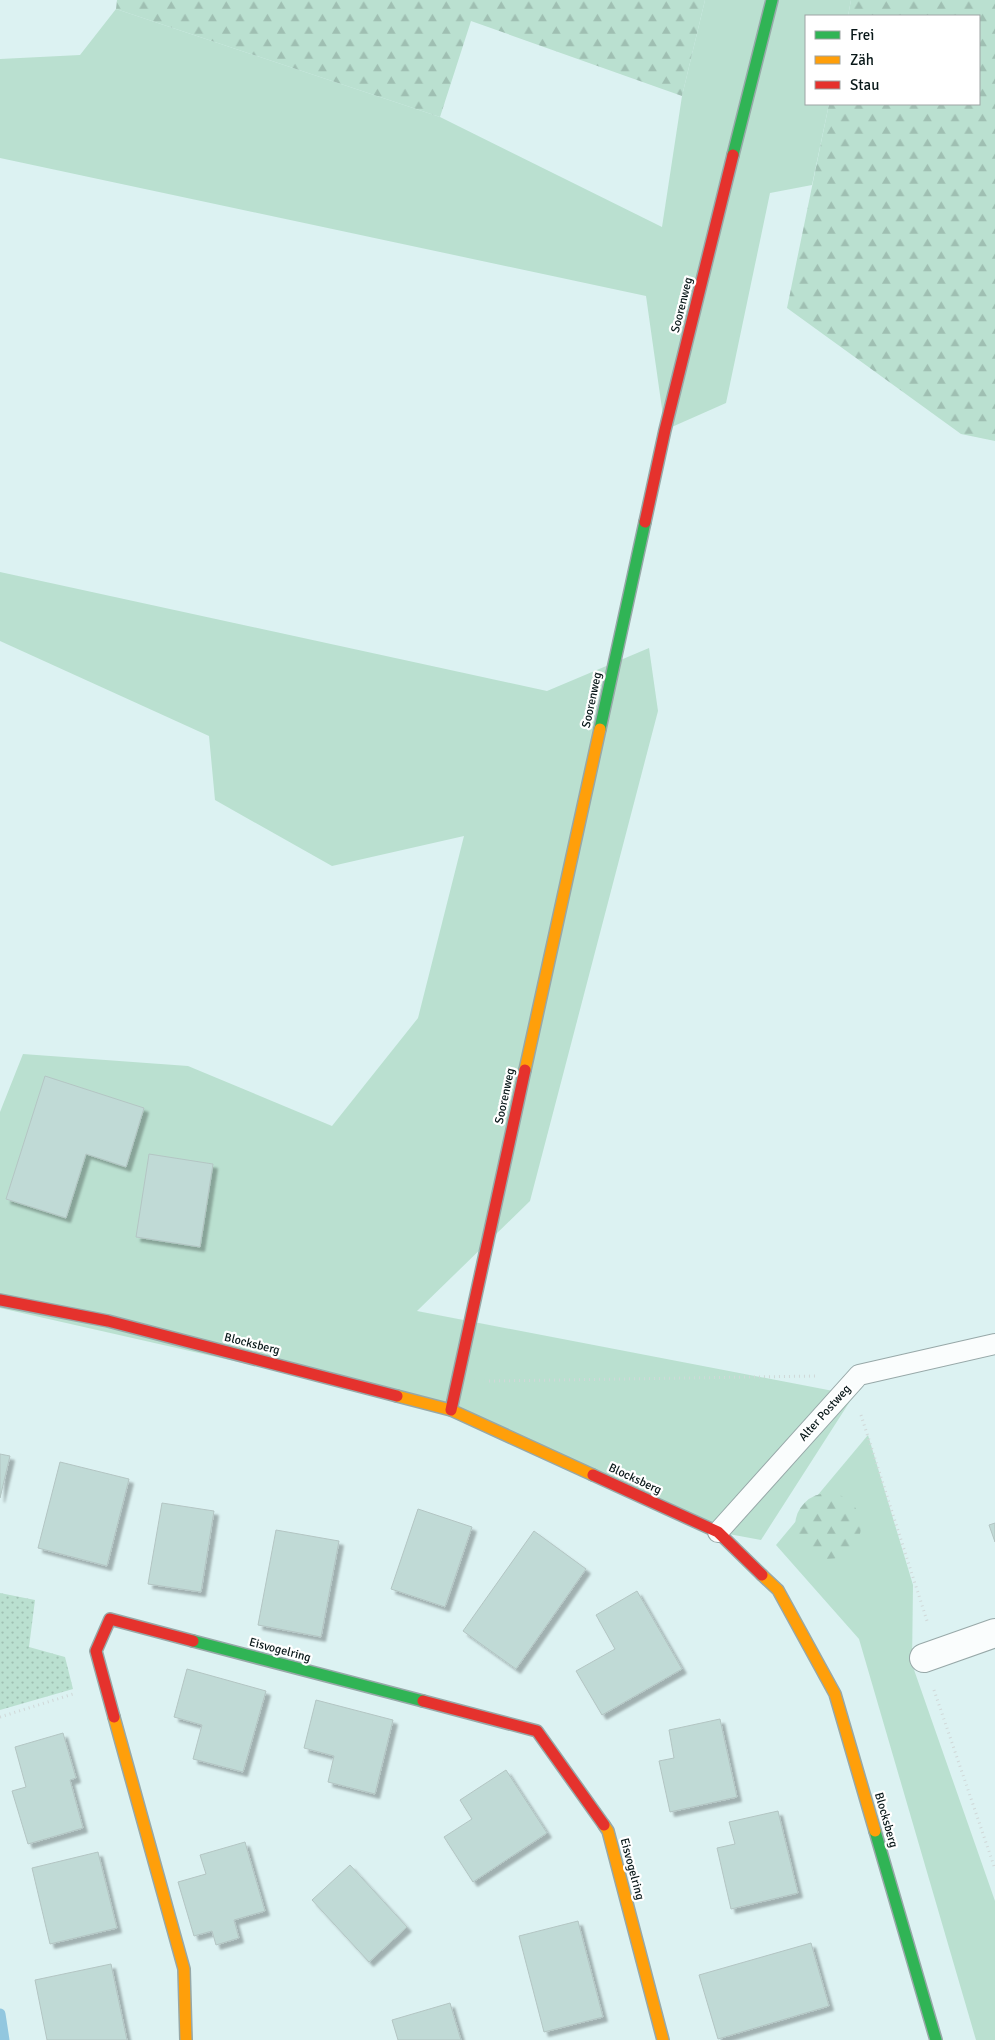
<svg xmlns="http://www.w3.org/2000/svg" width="995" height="2040" font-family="Signika,sans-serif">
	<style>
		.grass { fill: #bae0d0 }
		.forest { fill: url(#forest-firs) }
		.park { fill: url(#park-dots) }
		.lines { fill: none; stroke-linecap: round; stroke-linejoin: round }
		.stream { stroke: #92c7df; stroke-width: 11 }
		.building { fill: #c0dad6; stroke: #b3c5c3; filter: url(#shadow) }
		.lane-casing { stroke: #97a8a8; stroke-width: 22 }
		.street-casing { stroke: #97a8a8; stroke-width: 30 }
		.fast-casing { stroke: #97a8a8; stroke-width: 14 }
		.slow-casing { stroke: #97a8a8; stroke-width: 14 }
		.jam-casing { stroke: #97a8a8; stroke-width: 14 }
		.path { stroke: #d0d8d8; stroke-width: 3; stroke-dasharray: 1 4; stroke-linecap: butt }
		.lane { stroke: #fafdfd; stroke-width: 20 }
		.street { stroke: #fafdfd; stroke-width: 28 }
		.fast { stroke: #30b455; stroke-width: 11 }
		.slow { stroke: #ff9f0a; stroke-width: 11 }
		.jam { stroke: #e5322d; stroke-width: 11 }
		.labels { text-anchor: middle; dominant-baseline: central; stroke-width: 4.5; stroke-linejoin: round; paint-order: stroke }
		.street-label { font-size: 12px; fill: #091819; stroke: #fff }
	</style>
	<defs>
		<pattern id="forest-firs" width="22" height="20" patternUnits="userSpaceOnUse" patternTransform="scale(1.25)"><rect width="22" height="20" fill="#bae0d0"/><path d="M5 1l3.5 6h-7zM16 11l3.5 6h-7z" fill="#9fbfb2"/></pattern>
		<pattern id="park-dots" width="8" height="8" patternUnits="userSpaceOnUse" patternTransform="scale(1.25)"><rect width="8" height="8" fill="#bae0d0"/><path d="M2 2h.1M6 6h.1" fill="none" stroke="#9fbfb2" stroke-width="1.8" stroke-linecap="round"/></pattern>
		<filter id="shadow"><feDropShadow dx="4.5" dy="4.5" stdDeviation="1" flood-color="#0004"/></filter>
	</defs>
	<rect width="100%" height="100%" fill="#dcf2f2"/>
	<path class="grass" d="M 705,0 L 851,0 L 848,16 L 806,16 L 806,104 L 829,104 L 812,185 L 770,193 L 726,403 L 665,430 L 646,296 L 0,158 L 0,59 L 80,55 L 116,9 L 440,117 L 662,227 L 682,96 Z
		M 0,572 L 547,691 L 649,648 L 658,711 L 530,1201 L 417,1311 L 854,1395 L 761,1540 L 718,1532 L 451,1410 L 0,1308 L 0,1112 L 23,1054 L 188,1066 L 332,1126 L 418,1018 L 464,836 L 332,866 L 215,800 L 209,736 L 0,641 Z
		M 868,1435 L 913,1585 L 912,1664 L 995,1901 L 995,2040 L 976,2040 L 859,1639 L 776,1545 Z"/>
	<path class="forest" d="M 117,0 L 705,0 L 682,96 L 471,21 L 440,117 L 116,9 Z
		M 851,0 L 995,0 L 995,441 L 961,434 L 787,308 L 829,104 L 979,104 L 979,16 L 848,16 Z
		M795 1526a33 33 0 1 1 66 0a33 33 0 1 1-66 0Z"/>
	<path class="park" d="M 0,1593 L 35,1600 L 29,1647 L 65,1657 L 73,1689 L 0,1710 Z"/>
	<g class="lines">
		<path class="stream" d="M 0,2014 L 4,2040"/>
	</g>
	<path class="building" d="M 45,1076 L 144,1108 L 126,1167 L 86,1154 L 66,1218 L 6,1199 Z
		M 149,1154 L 213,1164 L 200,1247 L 136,1237 Z
		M 0,1454 L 10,1456 L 0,1498 Z
		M 60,1462 L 129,1479 L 107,1566 L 38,1548 Z
		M 162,1503 L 214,1511 L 201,1592 L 148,1584 Z
		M 418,1509 L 472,1527 L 445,1607 L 391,1589 Z
		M 995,1523 L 995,1542 L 989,1525 Z
		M 276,1530 L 339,1541 L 321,1637 L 258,1625 Z
		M 534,1531 L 586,1569 L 516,1669 L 463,1631 Z
		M 637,1591 L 682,1669 L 602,1715 L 576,1671 L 615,1649 L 596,1615 Z
		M 187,1669 L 266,1691 L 243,1772 L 193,1759 L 202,1725 L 174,1717 Z
		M 316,1700 L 393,1720 L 375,1794 L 328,1782 L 334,1756 L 304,1748 Z
		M 720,1719 L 737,1797 L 670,1812 L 659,1761 L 674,1758 L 669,1730 Z
		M 63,1733 L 76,1778 L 70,1780 L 83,1828 L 28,1844 L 12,1791 L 26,1787 L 15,1747 Z
		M 506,1770 L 547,1833 L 473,1882 L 444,1837 L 472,1819 L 460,1800 Z
		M 778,1811 L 798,1893 L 731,1909 L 717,1848 L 735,1844 L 729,1822 Z
		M 245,1842 L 265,1911 L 234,1920 L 239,1938 L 216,1945 L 212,1931 L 194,1936 L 178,1882 L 206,1874 L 200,1855 Z
		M 98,1852 L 117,1928 L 50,1944 L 32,1868 Z
		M 350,1865 L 407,1927 L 369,1962 L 312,1900 Z
		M 578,1921 L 603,2017 L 544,2032 L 519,1936 Z
		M 811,1943 L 829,2006 L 718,2039 L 699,1975 Z
		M 111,1964 L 127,2040 L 47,2040 L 35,1980 Z
		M 450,2003 L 461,2040 L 398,2040 L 392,2020 Z"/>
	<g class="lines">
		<g class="lane-casing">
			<path id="lane" d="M 718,1532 L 859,1375 L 995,1344"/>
		</g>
		<g class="street-casing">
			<path id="street" d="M 924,1658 L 995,1633"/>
		</g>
		<g class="fast-casing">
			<path id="fast" d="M 733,155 L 772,0
				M 600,729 L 645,522
				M 193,1641 L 423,1701
				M 875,1831 L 936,2040"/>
		</g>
		<g class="slow-casing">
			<path id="slow" d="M 525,1070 L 600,729
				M 397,1396 L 451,1410 L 593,1475
				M 762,1575 L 778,1590 L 835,1694 L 875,1831
				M 114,1717 L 184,1969 L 186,2040
				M 604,1825 L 608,1831 L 663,2040"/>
		</g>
		<g class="jam-casing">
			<path id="jam" d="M 645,522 L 665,430 L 733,155
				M 0,1300 L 108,1321 L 397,1396
				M 451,1410 L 525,1070
				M 593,1475 L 718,1532 L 762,1575
				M 423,1701 L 537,1731 L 604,1825
				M 114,1717 L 96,1651 L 110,1619 L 193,1641"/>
		</g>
		<path class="path" d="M 489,1381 L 818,1376
			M 861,1415 L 928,1624
			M 934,1690 L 995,1869
			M 0,1717 L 73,1694"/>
		<use href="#lane" class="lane"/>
		<use href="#street" class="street"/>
		<use href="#fast" class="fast"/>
		<use href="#slow" class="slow"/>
		<use href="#jam" class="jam"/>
	</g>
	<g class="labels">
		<g class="street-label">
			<text transform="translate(682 305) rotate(-76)">Soorenweg</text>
			<text transform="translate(592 700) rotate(-78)">Soorenweg</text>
			<text transform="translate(505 1096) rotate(-78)">Soorenweg</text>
			<text transform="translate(252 1344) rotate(14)">Blocksberg</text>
			<text transform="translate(825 1413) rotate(-48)">Alter Postweg</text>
			<text transform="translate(635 1479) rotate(25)">Blocksberg</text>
			<text transform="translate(280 1650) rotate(15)">Eisvogelring</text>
			<text transform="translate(886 1820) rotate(74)">Blocksberg</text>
			<text transform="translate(632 1869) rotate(75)">Eisvogelring</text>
		</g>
	</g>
	<rect x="805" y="15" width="175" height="90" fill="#ffffff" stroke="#9da3a3"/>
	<rect x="815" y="31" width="25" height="8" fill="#30b455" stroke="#9da3a3"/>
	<text x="850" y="40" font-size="15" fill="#091819">Frei</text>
	<rect x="815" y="56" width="25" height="8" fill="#ff9f0a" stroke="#9da3a3"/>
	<text x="850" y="65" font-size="15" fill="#091819">Zäh</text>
	<rect x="815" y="81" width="25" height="8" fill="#e5322d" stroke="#9da3a3"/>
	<text x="850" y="90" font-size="15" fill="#091819">Stau</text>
</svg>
